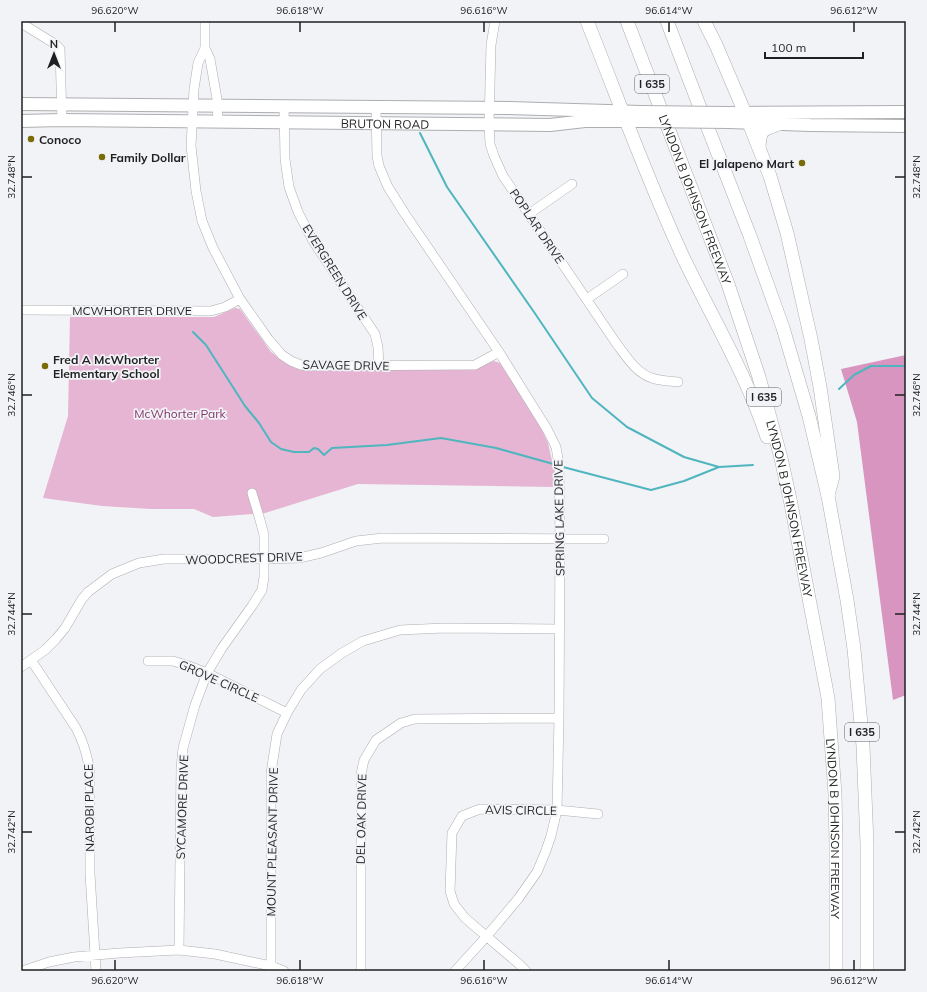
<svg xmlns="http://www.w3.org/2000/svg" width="927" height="992" font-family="Mulish,sans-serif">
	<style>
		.green { fill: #e5b5d3 }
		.forest { fill: #d795bf }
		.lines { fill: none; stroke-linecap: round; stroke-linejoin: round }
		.stream { stroke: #4fb5bf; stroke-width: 2 }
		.minor-casing { stroke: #adaeb1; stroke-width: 10 }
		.major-casing { stroke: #adaeb1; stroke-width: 14 }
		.highway-casing { stroke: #adaeb1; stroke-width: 14 }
		.minor { stroke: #fff; stroke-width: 9 }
		.major { stroke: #fff; stroke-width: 12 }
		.highway { stroke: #fff; stroke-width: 13 }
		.major-bridge-casing { stroke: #adaeb1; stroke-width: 14; stroke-linecap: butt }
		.major-bridge { stroke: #fff; stroke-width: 12 }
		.ticks { fill: none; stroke: #1f2021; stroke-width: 1.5 }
		.poi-dot { fill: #796c06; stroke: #f2f3f6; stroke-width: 1.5 }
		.labels { text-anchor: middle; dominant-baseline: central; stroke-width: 3.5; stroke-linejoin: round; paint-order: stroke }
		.shield { fill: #f2f3f6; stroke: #5e5f61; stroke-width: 1 }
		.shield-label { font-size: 11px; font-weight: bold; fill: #1f2021 }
		.street-label { font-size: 12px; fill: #1f2021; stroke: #f2f3f6 }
		.poi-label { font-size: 12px; font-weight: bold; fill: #1f2021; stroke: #f2f3f6; text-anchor: start }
		.park-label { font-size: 12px; fill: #83366b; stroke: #f2f3f6 }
		.neatline { fill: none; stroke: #1f2021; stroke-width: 1.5 }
		.ticks-label { font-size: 10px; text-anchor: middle; fill: #1f2021 }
	</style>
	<rect width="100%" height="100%" fill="#f2f3f6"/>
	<path class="green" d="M 235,308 L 240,309 L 271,352 L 290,366 L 307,370 L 451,370 L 473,369 L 494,361 L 500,363 L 539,424 L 548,443 L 555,474 L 554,487 L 358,484 L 265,513 L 213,517 L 194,509 L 151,509 L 102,506 L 43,498 L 68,416 L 70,317 L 214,317 Z"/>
	<path class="forest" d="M 906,355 L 906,695 L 893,700 L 857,422 L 841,369 Z"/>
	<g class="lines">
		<path class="stream" d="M 420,133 L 447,187 L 534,312 L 592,398 L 627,427 L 684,457 L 719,467 L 753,465
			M 193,332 L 206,345 L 245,406 L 259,423 L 271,442 L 281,449 L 294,452 L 309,452 L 314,448 L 318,449 L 324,455 L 332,448 L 387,445 L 441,438 L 496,448 L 557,465
			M 839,389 L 854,375 L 871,366 L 906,366
			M 563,467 L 651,490 L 684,481 L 719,467"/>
		<g class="minor-casing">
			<path id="minor" d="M 205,21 L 205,48 L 210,59 L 217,99 L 218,122
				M 495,21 L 491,45 L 489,124 L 490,144 L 494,156 L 503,176 L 616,343 C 626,356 636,373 652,378 C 660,381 670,381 678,382
				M 21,23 L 55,44 L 60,49 L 62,120
				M 205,48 L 198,63 L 194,89 L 191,146 L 196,191 L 202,221 L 213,248 L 240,299 L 269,340 L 282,355 L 291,361 L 301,365 L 308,366 L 475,365 L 499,352
				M 284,106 L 285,159 L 289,187 L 298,212 L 313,241 L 375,334 L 378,347 L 379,366
				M 376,107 L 377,156 L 379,166 L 388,187 L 405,214 L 499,352 L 547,429 L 556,447 L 559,465 L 560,538 L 559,718 L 557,810 L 551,836 L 545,853 L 537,872 L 518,899 L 486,937 L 455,971
				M 529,214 L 572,184
				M 587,299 L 623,274
				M 21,310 L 211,311 L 225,307 L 240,299
				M 31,660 L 76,728 C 84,743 88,757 90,774 L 90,874 L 96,971
				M 148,661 L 173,661 L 189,666 L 207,673 L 287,713
				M 21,667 L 45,650 L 56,639 L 65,628 L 82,599 L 88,592 L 112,574 L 139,563 L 164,559 L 264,559 L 299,558 L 321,553 L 356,541 L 383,538 L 604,539
				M 179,950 L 181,768 L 183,748 L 195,705 L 207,673 L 222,648 L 252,606 L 262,590 L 264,577 L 264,535 L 260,520 L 252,493
				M 271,966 L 271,773 L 277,734 L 287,713 L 301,690 L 320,669 L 342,653 L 363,641 L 400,630 L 444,628 L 559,629
				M 22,971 L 49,962 L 74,957 L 119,953 L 179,950 L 215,954 L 271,966 L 284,971
				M 361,971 L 361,774 L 364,760 L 376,740 L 401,723 L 415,719 L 559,718
				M 526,971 L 519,964 L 465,918 L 454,904 L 450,891 L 452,833 L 462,816 L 480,809 L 557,810 L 598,814"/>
		</g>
		<g class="major-casing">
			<g id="major">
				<path d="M 21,104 L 509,108 L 641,112"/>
				<path d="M 725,113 L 906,112"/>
				<path id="s1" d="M 21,121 L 62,120 L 550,125 L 585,121 L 643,121"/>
				<path d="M 729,122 L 810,125 L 906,126"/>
			</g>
		</g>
		<g class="highway-casing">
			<g id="highway">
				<path d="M 587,21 C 619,101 648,182 684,259 C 713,319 746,374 767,437"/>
				<path id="s2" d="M 627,21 L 728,284 L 759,377 L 781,458 L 791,504 L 828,698 L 835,794 L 836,844 L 836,971"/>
				<path d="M 667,21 L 699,105 L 750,236 L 783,328 L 809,416 L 828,496 L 847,600 L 854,649 L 863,746 L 867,844 L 867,971"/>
				<path d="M 704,21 L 716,45 L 745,113 L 770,176 L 787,233 L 811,339 L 820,387 L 833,476 L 828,495"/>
				<path d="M 759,148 C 760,129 762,130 779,124"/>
			</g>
		</g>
		<use href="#minor" class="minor"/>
		<use href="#major" class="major"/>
		<use href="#highway" class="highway"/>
		<g class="major-bridge-casing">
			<path id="major-bridge" d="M 641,112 L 725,113
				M 643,121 L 729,122"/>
		</g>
		<use href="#major-bridge" class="major-bridge"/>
	</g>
	<path class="ticks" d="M 115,22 L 115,32M 300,22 L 300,32M 484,22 L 484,32M 669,22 L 669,32M 854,22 L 854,32M 22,177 L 32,177M 895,177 L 905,177M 22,395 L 32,395M 895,395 L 905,395M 22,614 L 32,614M 895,614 L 905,614M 22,832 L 32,832M 895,832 L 905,832M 115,960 L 115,970M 300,960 L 300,970M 484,960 L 484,970M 669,960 L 669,970M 854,960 L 854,970"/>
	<g class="poi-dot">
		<circle cx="31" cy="139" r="4"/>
		<circle cx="102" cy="157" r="4"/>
		<circle cx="802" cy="163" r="4"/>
		<circle cx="45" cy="366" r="4"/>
	</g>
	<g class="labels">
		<g class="shield">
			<rect x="635" y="75" width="34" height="18" rx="3"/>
			<rect x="747" y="388" width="34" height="18" rx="3"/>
			<rect x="845" y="723" width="34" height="18" rx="3"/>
		</g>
		<g class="shield-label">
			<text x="652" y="84">I 635</text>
			<text x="764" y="397">I 635</text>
			<text x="862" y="732">I 635</text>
		</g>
		<g class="street-label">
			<text stroke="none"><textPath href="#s1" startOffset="364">BRUTON ROAD</textPath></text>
			<text stroke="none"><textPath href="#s2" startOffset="191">LYNDON B JOHNSON FREEWAY</textPath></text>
			<text transform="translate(537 226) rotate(56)">POPLAR DRIVE</text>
			<text transform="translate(335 272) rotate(58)">EVERGREEN DRIVE</text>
			<text x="132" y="310">MCWHORTER DRIVE</text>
			<text transform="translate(346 365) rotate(1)">SAVAGE DRIVE</text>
			<text stroke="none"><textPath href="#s2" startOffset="515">LYNDON B JOHNSON FREEWAY</textPath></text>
			<text transform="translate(559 518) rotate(-91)">SPRING LAKE DRIVE</text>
			<text transform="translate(244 558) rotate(-2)">WOODCREST DRIVE</text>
			<text transform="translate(219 681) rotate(24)">GROVE CIRCLE</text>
			<text transform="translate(182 807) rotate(-88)">SYCAMORE DRIVE</text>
			<text transform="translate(89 808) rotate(-91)">NAROBI PLACE</text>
			<text transform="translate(521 810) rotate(1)">AVIS CIRCLE</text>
			<text transform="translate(361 819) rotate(-89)">DEL OAK DRIVE</text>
			<text stroke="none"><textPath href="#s2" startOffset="839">LYNDON B JOHNSON FREEWAY</textPath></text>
			<text transform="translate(272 842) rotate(-89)">MOUNT PLEASANT DRIVE</text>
		</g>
		<g class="poi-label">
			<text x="39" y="139">Conoco</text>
			<text x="110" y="157">Family Dollar</text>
			<text x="794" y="163" text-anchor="end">El Jalapeno Mart</text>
			<text x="53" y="359">Fred A McWhorter<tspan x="53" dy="14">Elementary School</tspan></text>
		</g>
		<g class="park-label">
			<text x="180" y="413">McWhorter Park</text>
		</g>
	</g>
	<rect width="927" height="992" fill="none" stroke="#f2f3f6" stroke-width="44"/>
	<g transform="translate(54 54)" stroke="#f2f3f6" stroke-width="3" paint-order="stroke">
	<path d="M0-3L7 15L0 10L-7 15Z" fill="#1f2021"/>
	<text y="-6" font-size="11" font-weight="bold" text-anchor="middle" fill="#1f2021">N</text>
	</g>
	<path d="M765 52v6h98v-6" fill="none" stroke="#1f2021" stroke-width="2"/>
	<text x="771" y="52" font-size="12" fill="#1f2021" stroke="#f2f3f6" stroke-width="3" paint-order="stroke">100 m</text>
	<rect x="22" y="22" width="883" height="948" class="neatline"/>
	<g class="ticks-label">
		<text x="115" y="14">96.620°W</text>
		<text x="300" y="14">96.618°W</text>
		<text x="484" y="14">96.616°W</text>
		<text x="669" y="14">96.614°W</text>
		<text x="854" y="14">96.612°W</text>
		<text transform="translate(11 177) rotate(-90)" y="4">32.748°N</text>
		<text transform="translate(916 177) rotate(-90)" y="4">32.748°N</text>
		<text transform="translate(11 395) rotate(-90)" y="4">32.746°N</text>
		<text transform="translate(916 395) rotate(-90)" y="4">32.746°N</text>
		<text transform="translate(11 614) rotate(-90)" y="4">32.744°N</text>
		<text transform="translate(916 614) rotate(-90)" y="4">32.744°N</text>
		<text transform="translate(11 832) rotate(-90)" y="4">32.742°N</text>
		<text transform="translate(916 832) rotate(-90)" y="4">32.742°N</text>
		<text x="115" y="984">96.620°W</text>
		<text x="300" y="984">96.618°W</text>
		<text x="484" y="984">96.616°W</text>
		<text x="669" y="984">96.614°W</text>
		<text x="854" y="984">96.612°W</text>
	</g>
</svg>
